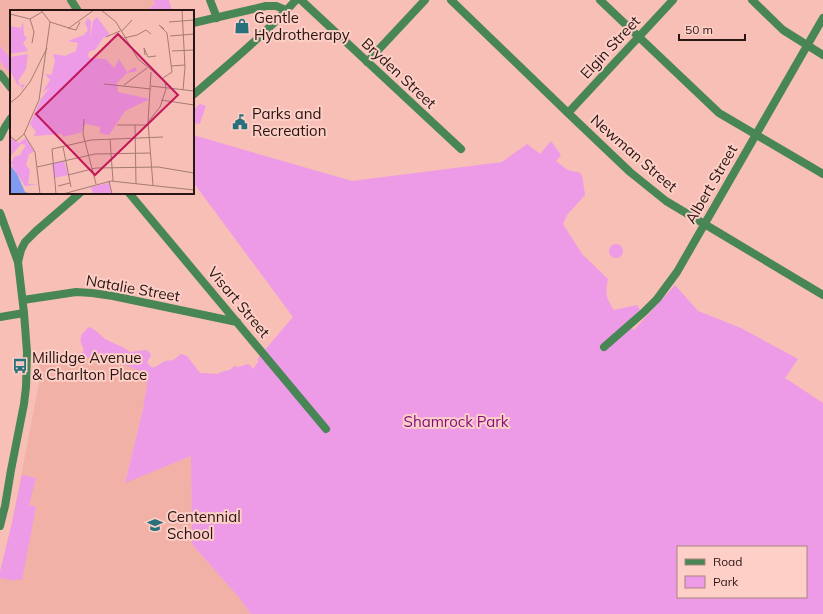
<svg xmlns="http://www.w3.org/2000/svg" width="823" height="614" font-family="Mulish,sans-serif">
	<style>
		.built { fill: #f1b1a6 }
		.green { fill: #ed9ae7; fill-rule: evenodd }
		.lines { fill: none; stroke-linecap: round; stroke-linejoin: round }
		.minor { stroke: #498656; stroke-width: 8 }
		.tertiary { stroke: #498656; stroke-width: 8 }
		.labels { text-anchor: middle; dominant-baseline: central; stroke-width: 4; stroke-linejoin: round; paint-order: stroke }
		.poi-label { font-size: 15px; fill: #291512; stroke: #fdcfc7; text-anchor: start }
		.street-label { font-size: 15px; fill: #291512; stroke: #fdcfc7 }
		.park-label { font-size: 15px; fill: #840f81; stroke: #fdcfc7 }
		.inset-road { fill: none; stroke: #a57b74; stroke-width: 1 }
		.view { fill: #c2185b; fill-opacity: 0.15; stroke: #c2185b; stroke-width: 2 }
		.inset-edge { fill: none; stroke: #291512; stroke-width: 2 }
	</style>
	<rect width="100%" height="100%" fill="#f7bfb5"/>
	<path class="built" d="M 0,0 L 161,0 L 166,11 L 11,11 L 11,88 L 0,74 Z
		M 67,354 L 129,366 L 139,370 L 144,373 L 147,379 L 147,387 L 143,404 L 144,404 L 125,482 L 191,456 L 192,544 L 241,600 L 251,614 L 0,614 L 0,572 L 12,523 L 40,378 L 39,359 Z"/>
	<path class="green" d="M 154,0 L 169,0 L 172,11 L 146,11 L 155,4 Z
		M 0,46 L 11,59 L 11,75 L 0,61 Z
		M 200,104 L 206,106 L 200,123 L 198,124 L 193,123 L 193,110 Z
		M 193,135 L 352,181 L 502,162 L 527,144 L 540,154 L 551,141 L 561,155 L 556,161 L 566,169 L 571,171 L 578,172 L 582,175 L 585,195 L 567,215 L 563,224 L 582,254 L 608,279 C 605,292 606,299 614,310 L 637,305 L 640,310 L 626,323 L 634,330 L 675,285 L 698,311 L 741,328 L 798,359 L 785,378 L 823,403 L 823,614 L 251,614 L 241,600 L 192,544 L 191,456 L 125,483 L 144,405 L 143,404 C 145,396 149,385 146,377 C 141,364 93,359 79,356 L 84,350 C 78,338 80,335 89,327 L 95,330 L 105,339 L 124,348 L 130,352 L 146,350 L 150,353 L 151,356 L 147,362 C 153,372 156,366 163,362 C 166,360 169,361 173,360 C 175,359 178,356 181,354 L 187,356 L 200,373 L 217,374 L 224,371 L 230,370 L 234,366 L 239,367 L 247,364 L 250,365 L 253,369 L 258,362 L 258,358 L 293,317 L 193,182 ZM 678,547 L 806,547 L 806,597 L 678,597 Z
		M609 251a7 7 0 1 1 14 0a7 7 0 1 1-14 0Z
		M 22,475 L 36,478 L 29,505 L 36,507 L 22,580 L 15,579 L 15,581 L 0,578 L 0,572 L 12,523 Z"/>
	<g class="lines">
		<path class="minor" d="M 71,0 L 78,11
			M 210,0 L 217,18
			M 301,0 L 461,149
			M 451,0 L 568,113 L 630,172 L 666,201 L 823,295
			M 600,0 L 719,113 L 823,174
			M 752,0 L 783,30 L 823,55
			M 193,23 L 266,6 L 276,6 L 286,10
			M 367,62 L 425,0
			M 568,113 L 673,0
			M 0,137 L 5,127 L 11,118
			M 129,193 L 326,429
			M 0,213 L 18,262
			M 23,300 L 76,292 L 92,293 L 113,296 L 237,322
			M 0,317 L 24,313
			M 604,347 L 644,312 L 657,299 L 677,272 L 823,18"/>
		<path class="tertiary" d="M 0,74 L 11,88
			M 193,95 C 228,65 264,35 296,0
			M 0,526 L 5,506 L 11,470 L 24,404 L 26,387 L 27,352 L 24,313 L 18,262 L 21,250 L 25,242 L 36,231 L 80,193"/>
	</g>
	<defs>
		<g id="shop-bare" transform="scale(1.2)"><path d="M-5-2.5h2.3a2.7 3.5 0 0 1 5.4 0H5L5.5 6h-11ZM-1.5-2.5h3a1.5 2.3 0 0 0-3 0Z" fill="#28707b" stroke="#fdcfc7" stroke-width="2.5" paint-order="stroke"/></g>
		<g id="civic-bare" transform="scale(1.2)"><path d="M-.6-6.5H3V-4.5H.6V-3L4-1V1h2V6H-6V1h2V-1L-.6-3ZM-1.2 2.5V6h2.4V2.5Z" fill="#28707b" stroke="#fdcfc7" stroke-width="2.5" paint-order="stroke"/></g>
		<g id="bus-bare" transform="scale(1.2)"><path d="M-5-6H5V4H4V6H2V4H-2V6H-4V4H-5ZM-3.5-4V0h7V-4ZM-3.5 1.2v1.5H-2V1.2ZM2 1.2v1.5H3.5V1.2Z" fill="#28707b" stroke="#fdcfc7" stroke-width="2.5" paint-order="stroke"/></g>
		<g id="school-bare" transform="scale(1.2)"><path d="M0-5L7-2L0 1L-7-2ZM-4 1L0 2.5L4 1V4Q0 6-4 4Z" fill="#28707b" stroke="#fdcfc7" stroke-width="2.5" paint-order="stroke"/></g>
	</defs>
	<g fill-rule="evenodd">
		<use href="#shop-bare" x="242" y="26"/>
		<use href="#civic-bare" x="240" y="122"/>
		<use href="#bus-bare" x="20" y="366"/>
		<use href="#school-bare" x="155" y="525"/>
	</g>
	<g class="labels">
		<g class="poi-label">
			<text x="254" y="17">Gentle<tspan x="254" dy="17">Hydrotherapy</tspan></text>
			<text x="252" y="113">Parks and<tspan x="252" dy="17">Recreation</tspan></text>
			<text x="32" y="357">Millidge Avenue<tspan x="32" dy="17">&amp; Charlton Place</tspan></text>
			<text x="167" y="516">Centennial<tspan x="167" dy="17">School</tspan></text>
		</g>
		<g class="street-label">
			<text transform="translate(610 47) rotate(-47)">Elgin Street</text>
			<text transform="translate(399 73) rotate(43)">Bryden Street</text>
			<text transform="translate(634 153) rotate(41)">Newman Street</text>
			<text transform="translate(711 184) rotate(-60)">Albert Street</text>
			<text transform="translate(133 288) rotate(10)">Natalie Street</text>
			<text transform="translate(239 302) rotate(50)">Visart Street</text>
		</g>
		<g class="park-label">
			<text x="456" y="421">Shamrock Park</text>
		</g>
	</g>
	<g transform="translate(10 10)">
		<rect width="184" height="184" fill="#f7bfb5"/>
		<path d="M 87,7 L 100,25 L 93,28 L 85,40 L 80,41 L 78,44 L 79,48 L 96,49 L 104,58 L 109,49 L 117,62 L 125,57 L 127,61 L 117,63 L 107,73 L 108,82 L 140,89 L 115,101 L 99,125 L 90,123 L 90,117 L 76,114 L 74,117 L 73,114 L 72,122 L 53,127 L 52,124 L 24,126 L 26,122 L 20,114 L 31,89 L 40,77 L 32,83 L 40,70 L 35,64 L 41,65 L 42,63 L 45,51 L 43,44 L 55,46 L 66,41 L 68,33 L 58,31 L 74,25 L 78,20 L 75,13 L 78,8 L 81,12 L 80,29 L 83,11 ZM 13,11 L 14,25 L 17,28 L 13,33 L 18,41 L 0,44 L 0,16 L 11,18 ZM 18,44 L 16,59 L 8,71 L 10,75 L 15,74 L 11,82 L 12,77 L 7,74 L 0,60 L 0,47 ZM 0,128 L 9,133 L 16,128 L 24,142 L 19,144 L 16,155 L 20,160 L 18,174 L 28,174 L 15,176 L 2,156 L 4,154 L 0,155 L 4,147 L 10,145 L 16,135 L 11,134 L 0,147 ZM 54,151 L 58,165 L 44,168 L 42,154 ZM 99,173 L 101,184 L 83,184 L 81,177 Z" fill="#ed9ae7"/>
		<path d="M 0,155 L 7,164 L 15,182 L 21,184 L 0,184 Z" fill="#809bef"/>
		<path class="inset-road" d="M 31,0 L 40,12 L 59,18 L 84,0M 91,0 L 106,12 L 128,49 L 155,71 L 156,79 L 150,97 L 138,112M 172,0 L 175,57 L 173,80M 0,4 L 20,9 L 32,2M 20,9 L 24,22 L 22,33M 159,12 L 184,10M 58,18 L 66,20 L 70,12M 111,22 L 122,10M 160,26 L 184,24M 96,27 L 110,21M 114,28 L 127,25 L 136,20 L 141,24M 162,41 L 184,40M 135,45 L 134,38 L 138,47 L 146,46M 161,56 L 175,55M 141,62 L 138,112 L 143,175M 153,68 L 162,62 L 157,23 L 149,15 L 154,19M 94,74 L 141,79M 114,75 L 137,58M 141,76 L 184,81M 151,90 L 184,95M 0,93 L 9,86 L 20,72 L 37,38M 74,109 L 73,124 L 86,174M 107,115 L 138,115M 125,115 L 126,174M 14,124 L 29,90 L 40,12M 14,124 L 25,142 L 30,184M 0,126 L 6,131 L 14,124M 100,129 L 103,171M 53,137 L 61,177M 27,157 L 85,144 L 141,143M 58,165 L 86,158 L 148,157 L 184,163M 99,171 L 102,184M 48,176 L 60,173M 46,184 L 42,139 L 81,130 L 153,127M 53,184 L 101,171 L 184,180"/>
		<path class="view" d="M 108,24 L 168,85 L 85,165 L 26,104 Z"/>
		<rect width="184" height="184" class="inset-edge"/>
	</g>
	<rect x="677" y="546" width="130" height="52" fill="#fdcfc7" stroke="#a8857f"/>
	<rect x="685" y="559" width="20" height="6" fill="#498656" stroke="#a8857f"/>
	<text x="713" y="566" font-size="12" fill="#291512">Road</text>
	<rect x="685" y="576" width="20" height="12" fill="#ed9ae7" stroke="#a8857f"/>
	<text x="713" y="586" font-size="12" fill="#291512">Park</text>
	<path d="M679 34v6h66v-6" fill="none" stroke="#291512" stroke-width="2"/>
	<text x="685" y="34" font-size="12" fill="#291512" stroke="#fdcfc7" stroke-width="3" paint-order="stroke">50 m</text>
</svg>
